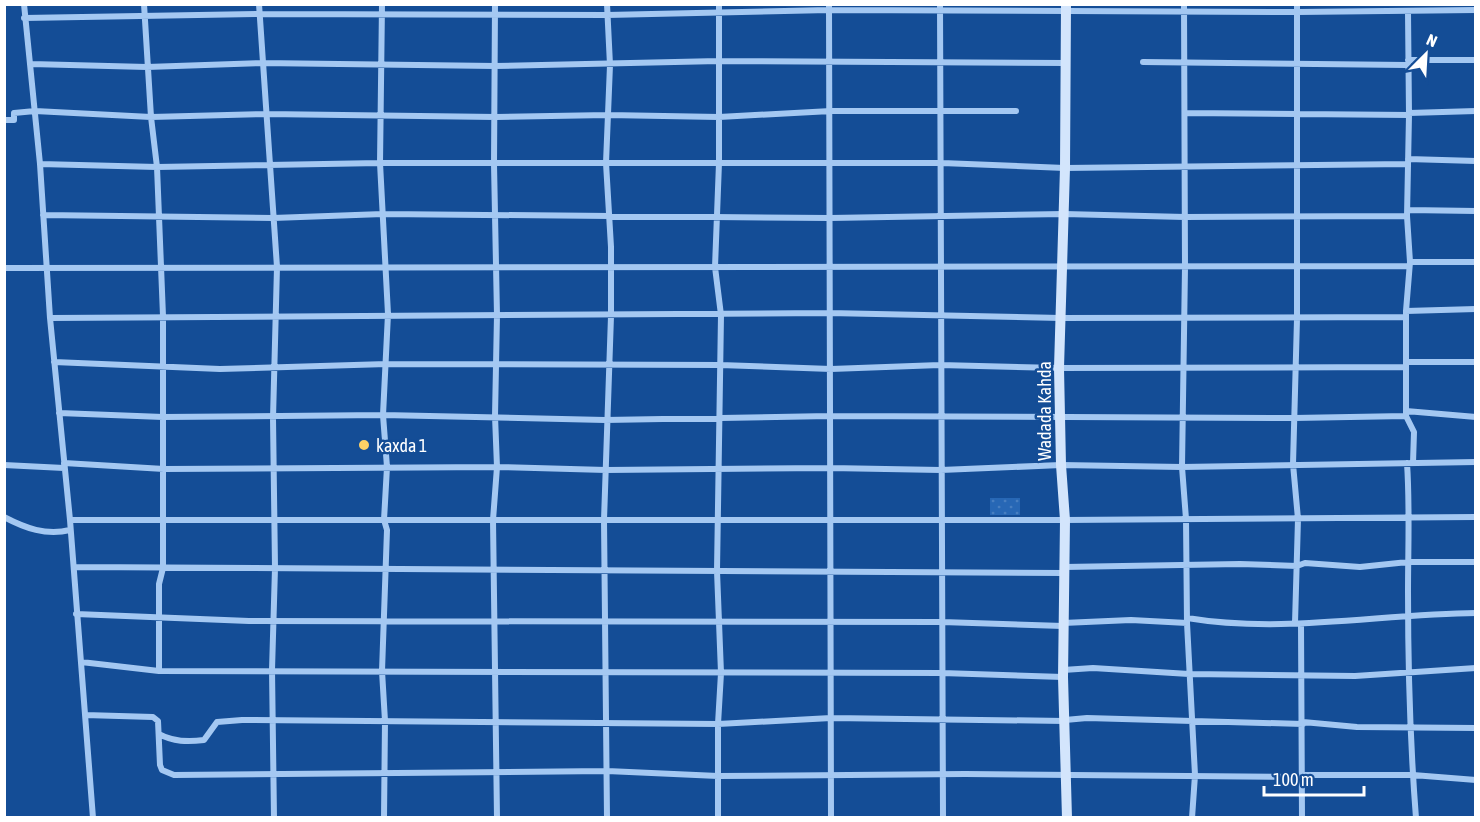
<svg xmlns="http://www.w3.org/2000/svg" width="1480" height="822" font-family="'Asap Condensed',sans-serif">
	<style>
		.grass { fill: url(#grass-dots) }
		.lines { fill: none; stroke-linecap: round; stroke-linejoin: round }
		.street { stroke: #a4c8f2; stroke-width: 6 }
		.secondary { stroke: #d3e5fc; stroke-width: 10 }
		.poi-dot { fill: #ffd266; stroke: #144d96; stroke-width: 2 }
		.labels { text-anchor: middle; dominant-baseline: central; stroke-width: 5; stroke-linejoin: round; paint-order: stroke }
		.street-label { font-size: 18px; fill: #fff; stroke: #144d96 }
		.poi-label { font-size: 18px; fill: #fff; stroke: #144d96; text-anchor: start }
	</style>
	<defs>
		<pattern id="grass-dots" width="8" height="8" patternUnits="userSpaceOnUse" patternTransform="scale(1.5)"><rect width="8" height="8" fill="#2767b5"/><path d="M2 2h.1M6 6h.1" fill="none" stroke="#477ec0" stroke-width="1.8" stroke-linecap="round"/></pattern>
	</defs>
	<rect width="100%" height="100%" fill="#144d96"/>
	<path class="grass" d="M 990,498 L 1020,498 L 1020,515 L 990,515 Z"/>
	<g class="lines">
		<path class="street" d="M 24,4 L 40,164 L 50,318 L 70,520 L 93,818
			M 144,4 L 151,117 L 157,167 L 163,316 L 163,568 L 159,584 L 159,671
			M 259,4 L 277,267 L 273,418 L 275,568 L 272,670 L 274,818
			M 382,4 L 380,163 L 388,314 L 383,415 L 387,467 L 384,520 L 387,530 L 382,671 L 385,721 L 384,818
			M 495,4 L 494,164 L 497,315 L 495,416 L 497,467 L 493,520 L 497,818
			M 829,4 L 831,818
			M 940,4 L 943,818
			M 1184,4 L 1185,267 L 1182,467 L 1186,519 L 1187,623 L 1195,775 L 1192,818
			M 1408,12 L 1409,115
			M 24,18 L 260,14 L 607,15 L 829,10 L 1298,12 L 1476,10
			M 1408,60 L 1476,60
			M 1143,62 L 1406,65
			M 31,64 L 147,67 L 261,63 L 495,66 L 719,61 L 1066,63
			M 1185,113 L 1409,115 L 1407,216 L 1410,262 L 1406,311 L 1406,416 L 1414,432 L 1413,463
			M 1409,113 L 1476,111
			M 4,120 L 14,120 L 14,113 L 35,111 L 151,117 L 266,114 L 496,117 L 608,115 L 719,117 L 831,111 L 1016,111
			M 1408,159 L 1476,161
			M 40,164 L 157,167 L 380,163 L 942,163 L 1065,168 L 1408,164
			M 1408,210 L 1476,211
			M 43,215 L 273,218 L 383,214 L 830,218 L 1064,214 L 1185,217 L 1407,216
			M 1410,262 L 1476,262
			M 4,268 L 1408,266
			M 1406,311 L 1476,309
			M 50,318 L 829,313 L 1061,318 L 1406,317
			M 54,362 L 220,369 L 387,364 L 720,365 L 831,369 L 940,365 L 1059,368 L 1406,367
			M 1406,362 L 1476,362
			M 1406,411 L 1476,417
			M 59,413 L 163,417 L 383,415 L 605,420 L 830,416 L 1294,418 L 1406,416
			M 64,463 L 164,469 L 497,467 L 606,470 L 830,468 L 941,470 L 1061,465 L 1182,467 L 1476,462
			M 1407,463 C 1410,507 1408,549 1408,592 C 1408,667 1410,742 1416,818
			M 4,465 L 64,468
			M 4,517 C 25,528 46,536 70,530
			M 70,520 L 1065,520 L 1476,517
			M 74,567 L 1064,573
			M 1064,567 L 1240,564 L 1297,566 L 1305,563 L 1360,567 L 1408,562 L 1476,562
			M 76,614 L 249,621 L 942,622 L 1063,626
			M 1187,618 C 1283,634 1379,614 1476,613
			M 1063,623 L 1131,620 L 1187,623
			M 1295,623 L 1298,519 L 1293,464 L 1297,319 L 1297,4
			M 1301,625 L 1302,818
			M 81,662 L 159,671 L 942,673 L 1063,677
			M 1063,670 L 1093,668 L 1189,674 L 1355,676 L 1476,668
			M 85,715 L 153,717 L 158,721 L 160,765 L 162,770 L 174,775 L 607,771 L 718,776 L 965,774 L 1303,777
			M 1065,720 L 1087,718 L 1303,724
			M 1303,722 L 1357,727 L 1476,728
			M 159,734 C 173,742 188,742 204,740 L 217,722 L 242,720 L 718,724 L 831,718 L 1065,721
			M 1302,775 L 1413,775 L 1476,780
			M 607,818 L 604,520 L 611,316 L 611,247 L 606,163 L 610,65 L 607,4
			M 718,818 L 718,724 L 721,673 L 717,571 L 721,315 L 715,267 L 719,163 L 719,4"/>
		<path class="secondary" d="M 1066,4 L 1065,168 L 1059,368 L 1061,465 L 1065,520 L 1063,677 L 1067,818"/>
	</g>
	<circle class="poi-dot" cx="364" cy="445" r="6"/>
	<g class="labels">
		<g class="street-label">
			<text transform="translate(1044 411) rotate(-90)">Wadada Kahda</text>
		</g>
		<g class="poi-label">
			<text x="376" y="445">kaxda 1</text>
		</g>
	</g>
	<rect width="1480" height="822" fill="none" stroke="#ffffff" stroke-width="12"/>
	<g transform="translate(1426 54) rotate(24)" stroke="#144d96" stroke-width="4.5" paint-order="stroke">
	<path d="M0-4.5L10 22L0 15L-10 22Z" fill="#ffffff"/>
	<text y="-9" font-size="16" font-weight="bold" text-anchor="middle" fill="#ffffff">N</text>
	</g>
	<path d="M1264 786v9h100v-9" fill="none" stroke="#ffffff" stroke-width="3"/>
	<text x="1273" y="786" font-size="18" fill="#ffffff" stroke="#144d96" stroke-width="4.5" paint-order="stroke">100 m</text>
</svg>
